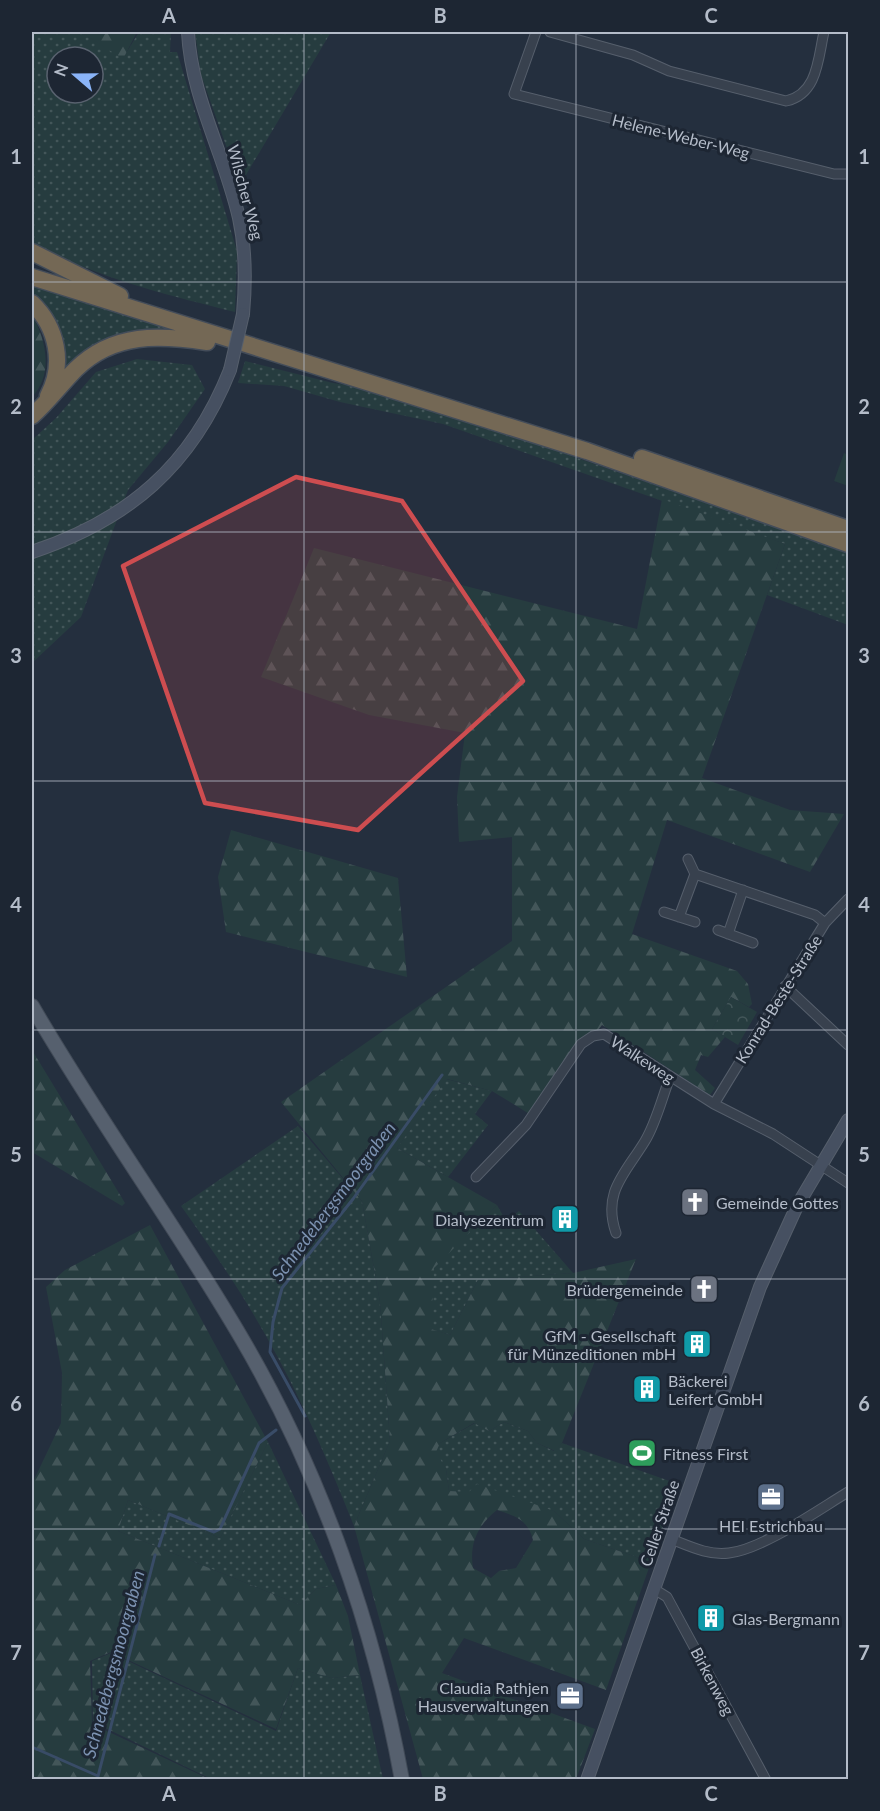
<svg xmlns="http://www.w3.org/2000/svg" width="880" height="1811" font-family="Lato,sans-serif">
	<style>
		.grass { fill: url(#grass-dots); fill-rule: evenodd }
		.forest { fill: url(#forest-firs); fill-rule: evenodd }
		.park { fill: url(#park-crowns) }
		.pitch { fill: #263c3f }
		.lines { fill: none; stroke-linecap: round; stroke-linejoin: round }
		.stream { stroke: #394c67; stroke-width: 3 }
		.street-casing { stroke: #565f6c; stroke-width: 11 }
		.secondary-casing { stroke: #565f6c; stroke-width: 14 }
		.primary-casing { stroke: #414a57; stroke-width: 16 }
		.highway-casing { stroke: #434c59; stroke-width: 19 }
		.street { stroke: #38414e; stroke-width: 9 }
		.secondary { stroke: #465061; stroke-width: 12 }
		.primary { stroke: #56606e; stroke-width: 14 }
		.highway { stroke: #746855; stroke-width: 16 }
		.secondary-bridge-casing { stroke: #565f6c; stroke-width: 14; stroke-linecap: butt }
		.secondary-bridge { stroke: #465061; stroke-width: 12 }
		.marked { fill: #ce4d50; fill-opacity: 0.2; stroke: #ce4d50; stroke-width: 4.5; stroke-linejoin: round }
		.grid { fill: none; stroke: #b4bcc9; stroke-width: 1.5; stroke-opacity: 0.55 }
		.labels { text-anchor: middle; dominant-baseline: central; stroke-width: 6; stroke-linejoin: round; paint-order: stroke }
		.street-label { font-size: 16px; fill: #b4bcc9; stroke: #1d2633 }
		.poi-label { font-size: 16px; fill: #b4bcc9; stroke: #1d2633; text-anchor: start }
		.water-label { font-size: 18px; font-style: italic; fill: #7c92b1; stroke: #1d2633 }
		.neatline { fill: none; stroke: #b4bcc9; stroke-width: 2 }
		.grid-label { font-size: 20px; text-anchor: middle; font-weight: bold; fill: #b4bcc9 }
	</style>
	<defs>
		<pattern id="grass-dots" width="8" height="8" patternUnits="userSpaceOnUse" patternTransform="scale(1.5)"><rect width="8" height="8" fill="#263c3f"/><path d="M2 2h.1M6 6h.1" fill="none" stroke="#435659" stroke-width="1.8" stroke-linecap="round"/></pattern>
		<pattern id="forest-firs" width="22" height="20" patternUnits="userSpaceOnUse" patternTransform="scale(1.5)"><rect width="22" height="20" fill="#263c3f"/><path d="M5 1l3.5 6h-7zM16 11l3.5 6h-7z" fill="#435659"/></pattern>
		<pattern id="park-crowns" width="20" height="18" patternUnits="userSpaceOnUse" patternTransform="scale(1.5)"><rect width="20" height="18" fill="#263c3f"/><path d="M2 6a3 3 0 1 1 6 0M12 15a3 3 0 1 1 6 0" fill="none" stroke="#435659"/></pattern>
	</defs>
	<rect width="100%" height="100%" fill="#242f3e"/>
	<path class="grass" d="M 32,32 L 81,32 L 123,58 L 139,32 L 171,32 L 170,52 L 177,52 L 237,251 L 235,312 C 167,295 94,277 32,243 ZM 57,57 L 93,57 L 93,93 L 57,93 Z
		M 195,32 L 331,32 L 240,185 L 201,75 Z
		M 32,282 L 198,336 L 145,332 L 59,377 L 32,297 Z
		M 137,359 L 192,365 L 205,389 L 168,442 L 128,490 L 81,617 L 32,663 L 32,440 L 56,418 L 96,372 Z
		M 245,361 L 333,383 L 361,387 L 439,410 L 848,552 L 848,625 L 767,595 L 785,544 L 443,424 L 340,402 L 284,386 L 238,383 Z
		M 446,1079 L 492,1091 L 475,1114 L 488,1125 L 448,1177 L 397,1148 Z
		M 298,1126 L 362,1201 L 380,1302 L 390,1441 L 354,1526 C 328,1461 301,1397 266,1336 C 241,1291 211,1248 181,1206 Z
		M 497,1205 L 506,1221 L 519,1211 L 573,1273 L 478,1280 L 450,1335 L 430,1329 L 433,1268 Z
		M 504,1422 L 528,1431 L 537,1443 L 554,1451 L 562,1443 L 678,1484 L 651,1562 L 584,1539 L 554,1511 L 469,1493 L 449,1491 L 446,1469 L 435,1452 L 440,1443 L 475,1423 L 489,1431 Z
		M 268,1442 L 336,1585 L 316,1589 L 300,1605 L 118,1531 L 128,1500 L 220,1538 Z
		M 111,1653 L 276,1731 L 298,1668 L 331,1678 L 360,1675 L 383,1779 L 211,1779 L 93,1722 L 92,1661 Z"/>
	<path class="forest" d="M 81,32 L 137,32 L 123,59 Z
		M 32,315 C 46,339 54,374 32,397 Z
		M 662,499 L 785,544 L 702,778 L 790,810 L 844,814 L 810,872 L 667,820 L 632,934 L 737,971 L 748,984 L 752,1004 L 749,1007 L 731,997 L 712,1029 L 725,1037 L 708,1057 L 701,1055 L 695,1070 L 715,1088 L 710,1095 L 602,1025 L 531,1115 L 492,1091 L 447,1079 L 397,1148 L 497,1205 L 434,1268 L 431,1329 L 450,1335 L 478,1280 L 573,1273 L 636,1259 L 562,1443 L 555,1451 L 537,1443 L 528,1431 L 504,1422 L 489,1431 L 474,1423 L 440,1443 L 436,1452 L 446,1469 L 449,1491 L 469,1492 L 477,1484 L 554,1511 L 584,1539 L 651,1562 L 606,1690 L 464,1638 L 442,1673 L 595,1729 L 576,1779 L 423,1779 L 354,1526 L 390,1441 L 380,1302 L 362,1201 L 281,1102 L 512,941 L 512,837 L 459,842 L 457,797 L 465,733 L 369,715 L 261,677 L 314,548 L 637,629 ZM 497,1510 C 516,1516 528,1520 533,1540 L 516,1568 L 499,1571 L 491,1578 L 473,1568 C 469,1543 478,1525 497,1510 Z
		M 231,830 L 398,878 L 407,977 L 226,932 L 218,877 Z
		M 32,1050 L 125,1203 L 122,1206 L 32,1152 Z
		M 150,1225 L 268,1442 L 220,1538 L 128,1500 L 118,1531 L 300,1605 L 316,1589 L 336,1585 L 348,1616 L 360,1675 L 331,1678 L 298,1668 L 276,1729 L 111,1652 L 90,1661 L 92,1724 L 209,1779 L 32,1779 L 32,1484 L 61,1423 L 62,1373 L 46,1287 L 65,1270 Z"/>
	<path class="park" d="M 731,997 L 757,1012 L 738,1045 L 712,1029 Z"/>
	<path class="pitch" d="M 844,453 L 848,455 L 848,486 L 834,481 Z"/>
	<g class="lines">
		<path class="stream" d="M 305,1416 L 270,1352 L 273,1322 L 282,1288 L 353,1199 L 442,1075
			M 159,1546 L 169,1514 L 214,1532 L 220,1529 L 259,1443 L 276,1430
			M 32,1747 L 98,1776
			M 97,1780 L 155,1555"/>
		<g class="street-casing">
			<path id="street" d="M 536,32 L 514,94 L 834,174 L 848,174
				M 550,32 L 633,55 L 669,71 L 786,101 C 818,94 818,58 824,32
				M 695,874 L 815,915 L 825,923
				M 664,912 L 695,922
				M 679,917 L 695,874 L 688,859
				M 718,930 L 753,943
				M 728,934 L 743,890
				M 785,986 L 848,1045
				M 714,1104 L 825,923 L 848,899
				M 476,1177 L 526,1125 L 581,1044 L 593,1036 L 604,1034 L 714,1104 L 773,1134 L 848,1183
				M 616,1233 C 602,1192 625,1174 645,1141 C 656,1123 662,1098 670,1077
				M 671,1539 C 689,1546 709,1556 729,1553 C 763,1549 818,1510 848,1492
				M 654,1589 L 667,1597 L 766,1780"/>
		</g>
		<g class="secondary-casing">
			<path id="secondary" d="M 188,32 C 191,97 225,155 239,218 C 246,250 246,281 243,314
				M 32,552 C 128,520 192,466 230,370
				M 587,1780 L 760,1287 L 797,1206 L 848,1120"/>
		</g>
		<g class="primary-casing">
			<path id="primary" d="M 32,1006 C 98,1120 176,1226 242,1339 C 321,1474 374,1626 402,1780"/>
		</g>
		<g class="highway-casing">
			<path id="highway" d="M 32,252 L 120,296
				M 32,277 L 587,451 L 848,544
				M 32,303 C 57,327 65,364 48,396
				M 32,416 C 48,402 61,384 76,369 C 114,332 160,335 207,342
				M 642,458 L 848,529"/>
		</g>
		<use href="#street" class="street"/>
		<use href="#secondary" class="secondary"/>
		<use href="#primary" class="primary"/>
		<use href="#highway" class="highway"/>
		<g class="secondary-bridge-casing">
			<path id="secondary-bridge" d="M 230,370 L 243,314"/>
		</g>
		<use href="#secondary-bridge" class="secondary-bridge"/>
	</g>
	<path class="marked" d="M 296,477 L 402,501 L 523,681 L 358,830 L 205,803 L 123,566 Z"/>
	<path class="grid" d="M 304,32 L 304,1780M 576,32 L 576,1780M 32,282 L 848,282M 32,532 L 848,532M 32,781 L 848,781M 32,1030 L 848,1030M 32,1279 L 848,1279M 32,1529 L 848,1529"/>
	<defs>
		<g id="church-square" transform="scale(1.5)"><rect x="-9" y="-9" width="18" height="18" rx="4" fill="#6b7280" stroke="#1d2633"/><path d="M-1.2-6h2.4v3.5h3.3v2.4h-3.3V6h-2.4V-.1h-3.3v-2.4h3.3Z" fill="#fff"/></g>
		<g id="building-square" transform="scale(1.5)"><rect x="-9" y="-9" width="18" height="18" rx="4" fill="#0f9aa8" stroke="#1d2633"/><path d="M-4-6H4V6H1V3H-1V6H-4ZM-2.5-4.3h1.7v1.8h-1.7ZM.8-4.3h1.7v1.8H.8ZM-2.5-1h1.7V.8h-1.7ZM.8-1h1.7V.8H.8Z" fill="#fff"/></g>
		<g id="stadium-square" transform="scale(1.5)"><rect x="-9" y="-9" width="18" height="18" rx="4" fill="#2e9e5b" stroke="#1d2633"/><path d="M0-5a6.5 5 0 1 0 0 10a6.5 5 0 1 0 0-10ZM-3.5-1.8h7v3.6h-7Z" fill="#fff"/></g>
		<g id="office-square" transform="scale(1.5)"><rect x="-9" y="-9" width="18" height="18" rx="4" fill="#5c6f8a" stroke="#1d2633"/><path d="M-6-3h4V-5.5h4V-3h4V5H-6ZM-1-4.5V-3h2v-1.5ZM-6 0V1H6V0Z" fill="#fff"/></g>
	</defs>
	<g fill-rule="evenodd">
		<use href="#church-square" x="695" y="1202"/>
		<use href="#building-square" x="565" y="1219"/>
		<use href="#church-square" x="704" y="1289"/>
		<use href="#building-square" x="697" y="1344"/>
		<use href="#building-square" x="647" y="1389"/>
		<use href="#stadium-square" x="642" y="1453"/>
		<use href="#office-square" x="771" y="1497"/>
		<use href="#building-square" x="711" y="1618"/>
		<use href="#office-square" x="570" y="1696"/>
	</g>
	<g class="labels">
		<g class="street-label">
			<text transform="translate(681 136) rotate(14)">Helene-Weber-Weg</text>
			<text transform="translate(246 192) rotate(75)">Wilscher Weg</text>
			<text transform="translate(778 999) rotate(-58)">Konrad-Beste-Straße</text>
			<text transform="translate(643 1059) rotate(33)">Walkeweg</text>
			<text transform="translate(659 1523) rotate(-71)">Celler Straße</text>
			<text transform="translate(713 1681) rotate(62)">Birkenweg</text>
		</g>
		<g class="poi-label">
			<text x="716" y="1202">Gemeinde Gottes</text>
			<text x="544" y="1219" text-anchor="end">Dialysezentrum</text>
			<text x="683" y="1289" text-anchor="end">Brüdergemeinde</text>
			<text x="676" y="1335" text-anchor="end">GfM - Gesellschaft<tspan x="676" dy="18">für Münzeditionen mbH</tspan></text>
			<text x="668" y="1380">Bäckerei<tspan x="668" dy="18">Leifert GmbH</tspan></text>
			<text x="663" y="1453">Fitness First</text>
			<text x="771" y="1525" text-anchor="middle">HEI Estrichbau</text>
			<text x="732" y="1618">Glas-Bergmann</text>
			<text x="549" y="1687" text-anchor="end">Claudia Rathjen<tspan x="549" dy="18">Hausverwaltungen</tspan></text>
		</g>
		<g class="water-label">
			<text transform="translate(333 1201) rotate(-53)">Schnedebergsmoorgraben</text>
			<text transform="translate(113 1664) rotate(-75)">Schnedebergsmoorgraben</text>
		</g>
	</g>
	<rect width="880" height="1811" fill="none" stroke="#1d2633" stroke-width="66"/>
	<g transform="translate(75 75) rotate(290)"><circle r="28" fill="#1d2633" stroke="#59626f" stroke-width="1.5"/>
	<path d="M0-4.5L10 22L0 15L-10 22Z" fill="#8ab4f8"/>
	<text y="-9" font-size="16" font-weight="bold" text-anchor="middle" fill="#b4bcc9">N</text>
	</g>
	<rect x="33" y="33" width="814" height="1745" class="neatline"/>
	<g class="grid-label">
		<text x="169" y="23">A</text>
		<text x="440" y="23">B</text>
		<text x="711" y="23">C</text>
		<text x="16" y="164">1</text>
		<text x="864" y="164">1</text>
		<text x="16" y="414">2</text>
		<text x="864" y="414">2</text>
		<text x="16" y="663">3</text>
		<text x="864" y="663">3</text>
		<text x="16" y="912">4</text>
		<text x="864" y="912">4</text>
		<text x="16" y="1162">5</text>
		<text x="864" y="1162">5</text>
		<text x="16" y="1411">6</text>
		<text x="864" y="1411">6</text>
		<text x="16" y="1660">7</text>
		<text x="864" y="1660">7</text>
		<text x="169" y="1801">A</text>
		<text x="440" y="1801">B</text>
		<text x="711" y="1801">C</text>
	</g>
</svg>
